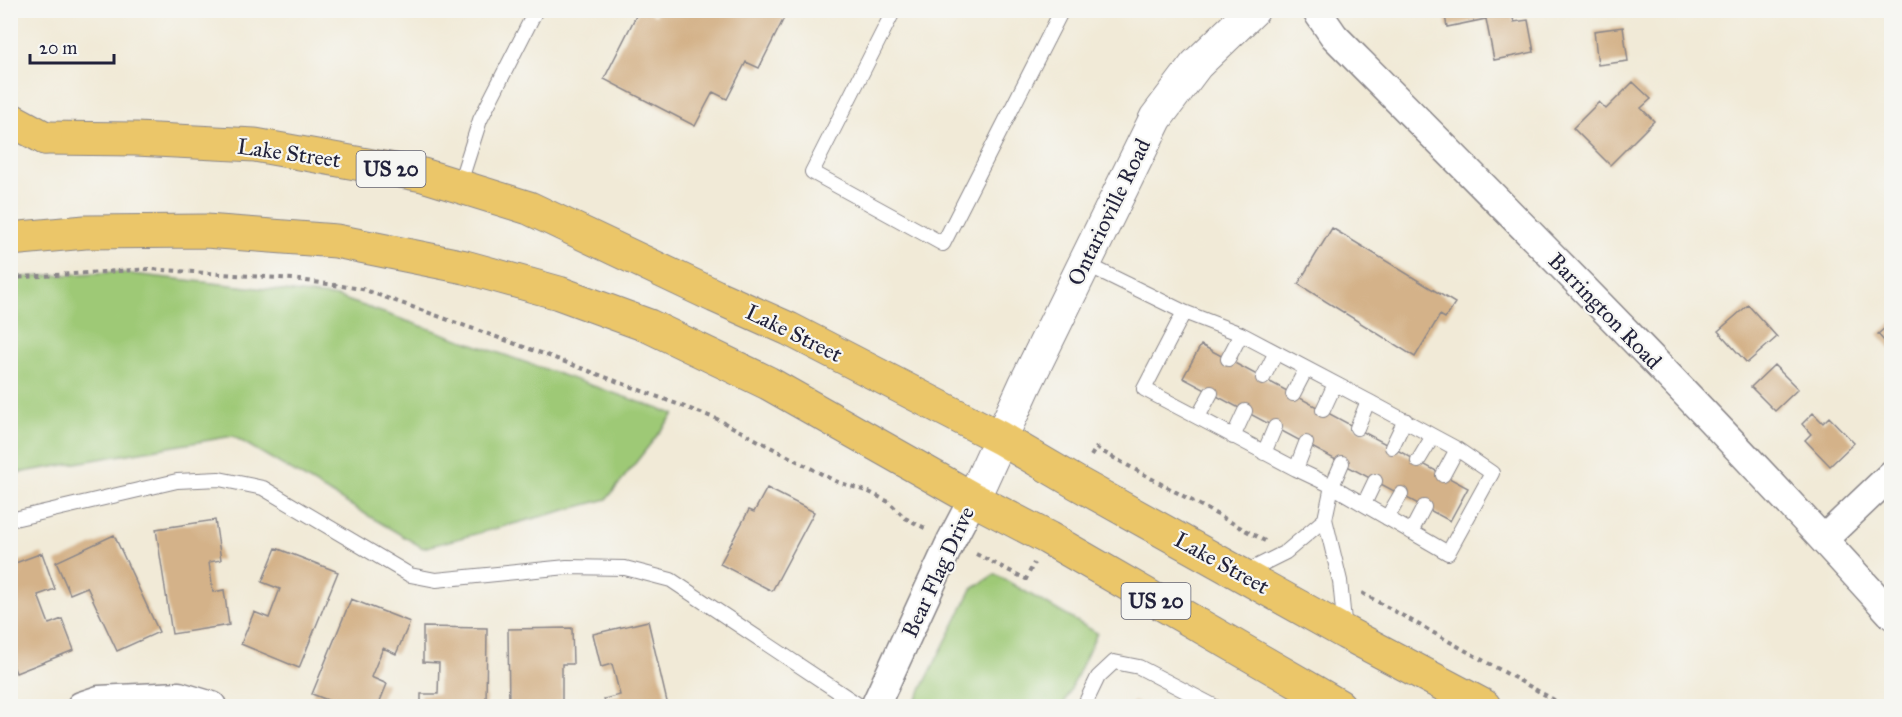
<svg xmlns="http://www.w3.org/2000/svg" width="1902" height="717" font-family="'IM FELL Great Primer',serif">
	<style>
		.green { fill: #9ec976; stroke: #607658; stroke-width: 1.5 }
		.building { fill: #d4b289 }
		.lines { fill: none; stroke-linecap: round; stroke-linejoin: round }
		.service-casing { stroke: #8a8689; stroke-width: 16 }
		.minor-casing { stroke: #8a8689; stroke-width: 31 }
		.tertiary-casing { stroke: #8a8689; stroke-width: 35 }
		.trunk-casing { stroke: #8a8689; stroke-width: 35 }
		.motorway-casing { stroke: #8a8689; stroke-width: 35 }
		.path { stroke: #8a8689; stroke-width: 4; stroke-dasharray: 4.5 4.5; stroke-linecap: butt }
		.service { stroke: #fff; stroke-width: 14 }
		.minor { stroke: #fff; stroke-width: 28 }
		.tertiary { stroke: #fff; stroke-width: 33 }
		.trunk { stroke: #ebc669; stroke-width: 33 }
		.motorway { stroke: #ebc669; stroke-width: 33 }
		.labels { text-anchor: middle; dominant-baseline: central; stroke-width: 4.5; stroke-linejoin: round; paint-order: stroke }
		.shield { fill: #f6f6f2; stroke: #626272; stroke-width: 1.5 }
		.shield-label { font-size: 21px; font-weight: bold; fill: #22223b }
		.street-label { font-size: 22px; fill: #22223b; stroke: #f6f6f2 }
	</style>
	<rect width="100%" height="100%" fill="#f6f6f2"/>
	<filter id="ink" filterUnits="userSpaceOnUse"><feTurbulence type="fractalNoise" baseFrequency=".0167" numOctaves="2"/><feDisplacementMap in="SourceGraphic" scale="12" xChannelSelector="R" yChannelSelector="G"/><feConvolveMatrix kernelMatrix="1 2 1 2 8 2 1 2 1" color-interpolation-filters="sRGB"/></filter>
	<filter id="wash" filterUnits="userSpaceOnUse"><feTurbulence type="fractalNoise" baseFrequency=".008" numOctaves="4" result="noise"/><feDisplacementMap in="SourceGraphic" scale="24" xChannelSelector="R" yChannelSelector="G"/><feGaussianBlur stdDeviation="1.35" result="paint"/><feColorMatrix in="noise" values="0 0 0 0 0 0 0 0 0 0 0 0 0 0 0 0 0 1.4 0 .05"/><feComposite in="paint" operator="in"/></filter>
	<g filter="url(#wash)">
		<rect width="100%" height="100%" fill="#f1ead7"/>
		<path class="green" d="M 114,272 L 338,297 L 674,414 L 607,499 L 423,548 L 233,436 L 11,474 L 11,278 Z
			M 995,574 L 1097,633 L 1063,706 L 913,706 L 972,589 Z"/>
		<g id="blocks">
			<path class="building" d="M 639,10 L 644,10 L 655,16 L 658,10 L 788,10 L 759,68 L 746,62 L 727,99 L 713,92 L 695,126 L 604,79 Z
				M 1444,10 L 1511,10 L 1514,22 L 1528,20 L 1534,52 L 1494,60 L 1486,19 L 1447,27 Z
				M 1623,27 L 1628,61 L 1598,65 L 1594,31 Z
				M 1633,82 L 1651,99 L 1641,108 L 1654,121 L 1610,165 L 1573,128 L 1599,102 L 1606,109 Z
				M 1332,228 L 1455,303 L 1445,318 L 1440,315 L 1415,357 L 1298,284 Z
				M 1748,305 L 1777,337 L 1747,363 L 1718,331 Z
				M 1892,322 L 1892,350 L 1878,334 Z
				M 1201,345 L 1468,488 L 1450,521 L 1183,378 Z
				M 1774,365 L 1798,389 L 1775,411 L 1751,387 Z
				M 1813,413 L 1823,423 L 1829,417 L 1854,443 L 1830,466 L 1805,440 L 1811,434 L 1802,424 Z
				M 767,488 L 814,512 L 772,591 L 720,564 L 749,510 L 754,512 Z
				M 215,520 L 221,560 L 209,562 L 213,592 L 224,590 L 229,625 L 172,634 L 156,529 Z
				M 114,535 L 159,632 L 117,651 L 87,587 L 70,594 L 56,562 Z
				M 276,548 L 338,572 L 299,668 L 241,644 L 254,612 L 269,618 L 280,589 L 262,582 Z
				M 42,553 L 55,589 L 38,595 L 49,624 L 62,619 L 74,650 L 16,673 L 10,658 L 10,565 Z
				M 351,599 L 410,622 L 396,654 L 383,648 L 371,677 L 387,684 L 378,706 L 343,706 L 312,694 Z
				M 648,621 L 668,706 L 606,706 L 604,699 L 620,695 L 612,664 L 601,667 L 593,634 Z
				M 423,627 L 487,628 L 486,706 L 421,706 L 421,694 L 438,694 L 439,663 L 423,662 Z
				M 572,628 L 573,664 L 562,664 L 562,706 L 509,706 L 508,629 Z
				M 1134,701 L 1144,706 L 1130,706 Z"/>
		</g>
	</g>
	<g filter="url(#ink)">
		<use href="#blocks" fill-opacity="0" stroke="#8a8689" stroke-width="1.5"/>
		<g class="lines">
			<g class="service-casing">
				<path id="service" d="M 894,10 L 812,172 L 943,244 L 1062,10
					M 459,186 L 480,120 L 536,10
					M 1084,263 L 1184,312 L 1241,334 L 1368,401 L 1357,428
					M 1184,312 L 1144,389 L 1296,469 L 1332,486 L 1448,553 L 1492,473 L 1457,449 L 1368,401
					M 1228,359 L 1241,334
					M 1263,378 L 1275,354
					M 1293,394 L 1306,369
					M 1323,410 L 1335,384
					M 1198,417 L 1211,393
					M 1233,437 L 1245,411
					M 1392,447 L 1405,420
					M 1264,453 L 1275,427
					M 1418,461 L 1433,436
					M 1296,469 L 1306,443
					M 1443,475 L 1457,449
					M 1364,504 L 1375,481
					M 1387,518 L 1401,494
					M 1325,519 L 1332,486 L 1342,463
					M 10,520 L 177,481 L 219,479 L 263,488 L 410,575 L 436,580 L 567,567 L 625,568 L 671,580 L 860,706
					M 1411,532 L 1424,507
					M 1244,573 L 1286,552 L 1325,519 L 1340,581 L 1345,631
					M 1084,706 L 1098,677 L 1114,662 L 1139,667 L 1214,706"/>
			</g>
			<g class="minor-casing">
				<path id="minor" d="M 1316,10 L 1334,36 C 1523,226 1713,416 1892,615
					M 1824,539 L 1892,474
					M 81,706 L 99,700 L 179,696 L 212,706
					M 875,706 L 951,541 L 973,499"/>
			</g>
			<g class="tertiary-casing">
				<path id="tertiary" d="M 973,499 L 1025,385 L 1156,118 L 1196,65 L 1253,10"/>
			</g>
			<g class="trunk-casing">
				<path id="trunk" d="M 45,138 L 136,139 L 255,145 L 423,175 L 529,208 L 715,296 L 789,329 L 1000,438 L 1077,483 L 1346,633 L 1484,706
					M 10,239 L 85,232 L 206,231 L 336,241 L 465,267 L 559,293 L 649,326 L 768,383 L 973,499 L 1048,538 L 1339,706"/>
			</g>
			<g class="motorway-casing">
				<path id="motorway" d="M 10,119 L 45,138"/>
			</g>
			<path class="path" d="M 10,278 L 150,269 L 293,279 L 362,289 L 541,353 L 717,419 L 835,481 L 869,492 L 889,502 L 905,518 L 927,529
				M 1091,456 L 1096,448 L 1265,541
				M 976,554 L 1026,579 L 1034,563
				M 1362,593 L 1565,706"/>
			<use href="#service" class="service"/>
			<use href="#minor" class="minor"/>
			<use href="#tertiary" class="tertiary"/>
			<use href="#trunk" class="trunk"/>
			<use href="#motorway" class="motorway"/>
		</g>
	</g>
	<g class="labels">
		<g class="shield">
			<rect x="356.5" y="151" width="69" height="36" rx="4.5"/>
			<rect x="1121.5" y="583" width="69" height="36" rx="4.5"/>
		</g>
		<g class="shield-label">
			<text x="391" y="169">US 20</text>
			<text x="1156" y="601">US 20</text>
		</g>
		<g class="street-label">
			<text transform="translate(289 153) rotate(8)">Lake Street</text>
			<text transform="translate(1109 212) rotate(-64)">Ontarioville Road</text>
			<text transform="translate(1605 311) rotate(46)">Barrington Road</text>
			<text transform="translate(794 333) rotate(26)">Lake Street</text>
			<text transform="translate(1222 563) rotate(29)">Lake Street</text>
			<text transform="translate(938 572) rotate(-65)">Bear Flag Drive</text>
		</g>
	</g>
	<rect width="1902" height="717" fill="none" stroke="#f6f6f2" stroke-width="36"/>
	<path d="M30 54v9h84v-9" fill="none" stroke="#22223b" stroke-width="3"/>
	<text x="39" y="54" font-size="18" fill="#22223b" stroke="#f6f6f2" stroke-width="4.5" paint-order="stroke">20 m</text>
</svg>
